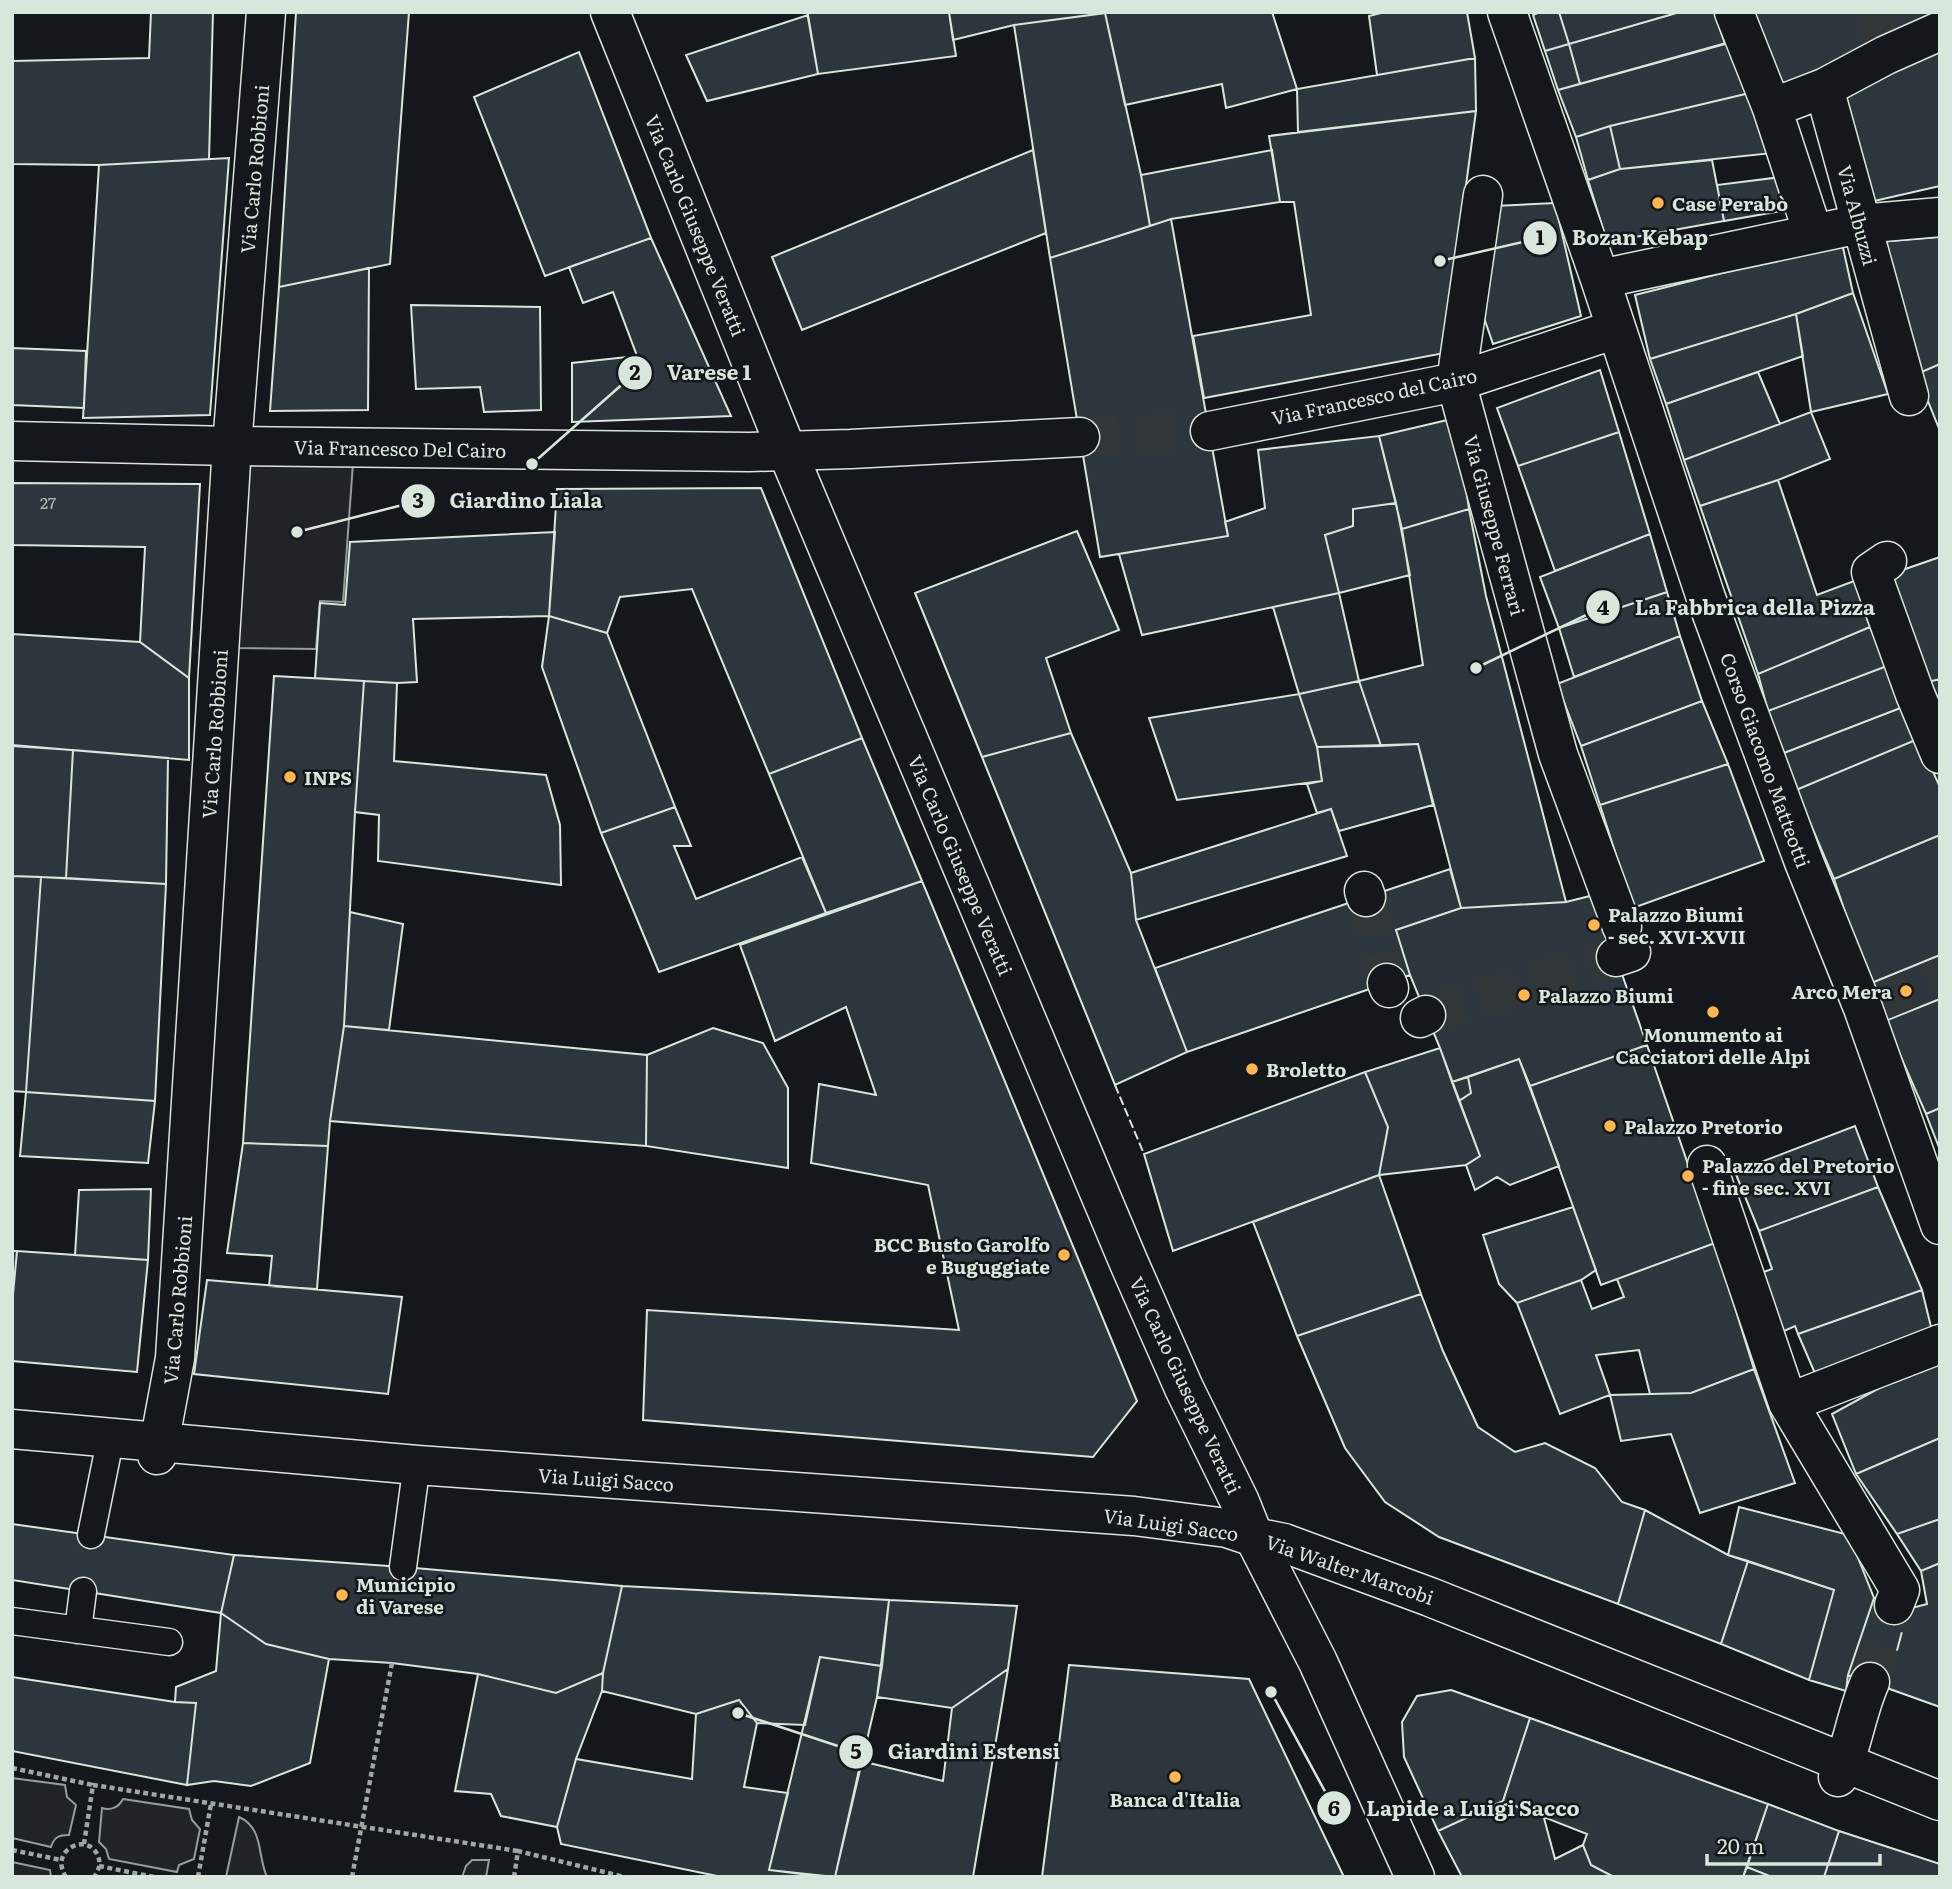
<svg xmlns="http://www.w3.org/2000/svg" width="1952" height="1889" font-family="Literata,serif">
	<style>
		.green { fill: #202428; stroke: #939e99; stroke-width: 2 }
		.building { fill: #2c363c; stroke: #d8e6dc; stroke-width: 2 }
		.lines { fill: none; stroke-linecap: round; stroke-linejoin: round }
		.pedestrian-tunnel { stroke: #313739; stroke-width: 38; stroke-dasharray: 38 19; stroke-linecap: butt }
		.service-casing { stroke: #d8e6dc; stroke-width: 29 }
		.pedestrian-casing { stroke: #d8e6dc; stroke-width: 41 }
		.minor-casing { stroke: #d8e6dc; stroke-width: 41 }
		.secondary-casing { stroke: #d8e6dc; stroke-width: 41 }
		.primary-casing { stroke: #d8e6dc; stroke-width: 41 }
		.path { stroke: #9da8a2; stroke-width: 4.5; stroke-dasharray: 5 3.5; stroke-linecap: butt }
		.service { stroke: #14181c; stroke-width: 26 }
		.pedestrian { stroke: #14181c; stroke-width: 38 }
		.minor { stroke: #14181c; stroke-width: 38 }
		.secondary { stroke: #14181c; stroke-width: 38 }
		.primary { stroke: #14181c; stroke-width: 38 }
		.fence { stroke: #d8e6dc; stroke-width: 2; stroke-dasharray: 9 3.5; stroke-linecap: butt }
		.poi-dot { fill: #ffb74d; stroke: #14181c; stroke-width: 2.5 }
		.labels { text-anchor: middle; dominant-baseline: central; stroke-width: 5; stroke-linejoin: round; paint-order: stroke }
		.number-label { font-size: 16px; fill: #adbab4 }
		.street-label { font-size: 19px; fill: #d8e6dc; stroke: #14181c }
		.poi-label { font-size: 19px; font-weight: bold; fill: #d8e6dc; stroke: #14181c; text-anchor: start }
		.leader { fill: none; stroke: #d8e6dc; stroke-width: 2.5 }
		.callout-dot { fill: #d8e6dc; stroke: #14181c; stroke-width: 2.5 }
		.mark-label { font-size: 21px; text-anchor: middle; font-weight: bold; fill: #111 }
		.callout-label { font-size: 21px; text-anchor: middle; font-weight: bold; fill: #d8e6dc; stroke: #14181c; stroke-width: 5; stroke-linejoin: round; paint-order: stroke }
	</style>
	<rect width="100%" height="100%" fill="#14181c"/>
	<path class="green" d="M 250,463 L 353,463 L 343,602 L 320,601 L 316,649 L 238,648 Z
		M 12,1778 L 65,1785 L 67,1797 L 76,1805 L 69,1835 C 59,1835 54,1837 51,1847 L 12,1838 Z
		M 123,1799 L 189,1809 L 192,1820 L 200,1829 L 194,1859 L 179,1865 L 177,1872 L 109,1859 L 106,1849 L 99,1842 L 102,1808 C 111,1811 119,1807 123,1799 Z
		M 239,1817 C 264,1828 257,1855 267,1877 L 226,1877 Z
		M 472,1860 L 489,1860 L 486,1877 L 462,1877 L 466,1866 Z
		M 12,1862 L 50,1870 L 51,1877 L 12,1877 Z"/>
	<path class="building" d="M 151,12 L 213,12 L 209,159 L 99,165 L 12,164 L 12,61 L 149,58 Z
		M 296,12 L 409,12 L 390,264 L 279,287 Z
		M 807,12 L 949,12 L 956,56 L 818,74 Z
		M 949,12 L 1105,12 L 1105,13 L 1014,25 L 953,40 Z
		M 1272,12 L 1297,89 L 1226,108 L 1222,84 L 1125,105 L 1105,13 Z
		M 1385,12 L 1467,12 L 1475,58 L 1377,75 L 1369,16 Z
		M 1540,12 L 1559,12 L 1569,44 L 1545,51 L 1533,15 Z
		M 1559,12 L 1680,12 L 1569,44 Z
		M 1680,12 L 1714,12 L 1725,44 L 1580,84 L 1569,44 Z
		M 1742,12 L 1940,12 L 1784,94 Z
		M 1105,13 L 1141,175 L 1150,226 L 1050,258 L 1014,25 Z
		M 808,15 L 818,74 L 707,101 L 686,55 Z
		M 1737,40 L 1754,92 L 1610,126 L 1576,137 L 1558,90 Z
		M 1569,44 L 1580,84 L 1558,90 L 1545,51 Z
		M 1940,45 L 1940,186 L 1861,204 L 1834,88 Z
		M 579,52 L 651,238 L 545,276 L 474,97 Z
		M 1475,58 L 1476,111 L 1298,132 L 1297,89 Z
		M 1754,92 L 1773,153 L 1620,169 L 1610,126 Z
		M 1476,111 L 1451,297 L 1450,352 L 1204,398 L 1193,336 L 1311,315 L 1294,202 L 1280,202 L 1269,136 Z
		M 1610,126 L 1620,169 L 1588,180 L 1576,137 Z
		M 1033,150 L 1046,233 L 802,330 L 772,257 Z
		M 1272,150 L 1280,202 L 1171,219 L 1150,226 L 1141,175 Z
		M 229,158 L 210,415 L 83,418 L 99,165 Z
		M 1712,160 L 1724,221 L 1607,242 L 1588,180 L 1620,169 Z
		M 1781,177 L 1793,209 L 1724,221 L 1717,185 Z
		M 1555,203 L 1581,316 L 1493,344 L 1482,312 L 1495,206 Z
		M 1171,219 L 1228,536 L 1100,557 L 1050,258 Z
		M 1940,237 L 1940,364 L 1917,374 L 1878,242 Z
		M 651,238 L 731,416 L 572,422 L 572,363 L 637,356 L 613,292 L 583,303 L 569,267 Z
		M 1842,243 L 1853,293 L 1796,314 L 1650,359 L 1635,295 Z
		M 369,268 L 368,410 L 270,411 L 279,287 Z
		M 1853,293 L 1888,394 L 1811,412 L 1796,314 Z
		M 411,305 L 540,307 L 541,410 L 484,412 L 480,387 L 416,389 Z
		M 1796,314 L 1803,356 L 1666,404 L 1650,359 Z
		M 12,348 L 86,351 L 84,408 L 12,405 Z
		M 1940,364 L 1940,431 L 1917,374 Z
		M 1600,370 L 1619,432 L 1518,466 L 1497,408 Z
		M 1758,372 L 1780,424 L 1684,460 L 1666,404 Z
		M 1811,412 L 1830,459 L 1778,480 L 1700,506 L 1684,460 Z
		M 1456,418 L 1469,509 L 1402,529 L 1379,436 Z
		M 1619,432 L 1650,534 L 1555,571 L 1518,466 Z
		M 1379,436 L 1396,503 L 1353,509 L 1353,526 L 1325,535 L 1339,593 L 1142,635 L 1119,554 L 1228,536 L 1225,522 L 1265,508 L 1258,450 Z
		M 1778,480 L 1817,595 L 1854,581 L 1870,627 L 1758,674 L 1700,506 Z
		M 12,483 L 200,484 L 189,678 L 140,642 L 145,547 L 12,545 Z
		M 761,488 L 862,738 L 769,774 L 692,589 L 620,597 L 607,633 L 549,616 L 557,489 Z
		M 1396,503 L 1410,575 L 1339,593 L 1325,535 L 1353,526 L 1353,509 Z
		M 1469,509 L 1486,596 L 1566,902 L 1461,908 L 1418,744 L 1381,746 L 1359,681 L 1423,665 L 1402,529 Z
		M 1077,531 L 1119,630 L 1046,658 L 1071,733 L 982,757 L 915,593 Z
		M 555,532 L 549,616 L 413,619 L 417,682 L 397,683 L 315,678 L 320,603 L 345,605 L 350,542 Z
		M 1650,534 L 1667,592 L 1559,628 L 1540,577 Z
		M 1940,557 L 1940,679 L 1924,683 L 1891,574 Z
		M 1667,592 L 1680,636 L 1574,677 L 1559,628 Z
		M 1339,593 L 1359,681 L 1299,694 L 1273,607 Z
		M 549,616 L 607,633 L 675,807 L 601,833 L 542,667 Z
		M 1870,627 L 1887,666 L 1768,711 L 1758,674 Z
		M 12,634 L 140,642 L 189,678 L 189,760 L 12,745 Z
		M 1680,636 L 1702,701 L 1581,746 L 1557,684 Z
		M 1887,666 L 1903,707 L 1784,753 L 1768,711 Z
		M 274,676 L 364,681 L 355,812 L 344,1026 L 330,1121 L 328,1146 L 243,1143 Z
		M 1940,679 L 1940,722 L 1924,683 Z
		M 364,681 L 397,683 L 394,761 L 546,775 L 560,825 L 561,885 L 378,861 L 379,815 L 355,812 Z
		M 1359,681 L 1381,746 L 1317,747 L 1299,694 Z
		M 1299,694 L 1317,747 L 1322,781 L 1177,800 L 1149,718 Z
		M 1702,701 L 1728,764 L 1600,805 L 1581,746 Z
		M 1903,707 L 1918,739 L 1796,790 L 1784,753 Z
		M 1071,733 L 1131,873 L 1136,920 L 1187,1052 L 1115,1085 L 982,757 Z
		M 862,738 L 922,881 L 826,913 L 769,774 Z
		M 1918,739 L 1940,787 L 1940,835 L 1834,879 L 1796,790 Z
		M 1418,744 L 1433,805 L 1339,831 L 1331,809 L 1317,813 L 1307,784 L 1322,781 L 1317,747 Z
		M 12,746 L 73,750 L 66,878 L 12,876 Z
		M 73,750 L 168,758 L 166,884 L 66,878 Z
		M 1728,764 L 1764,861 L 1633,908 L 1600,805 Z
		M 675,807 L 691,846 L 674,846 L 696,899 L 802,857 L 826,913 L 659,972 L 601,833 Z
		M 1331,809 L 1347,856 L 1136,920 L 1131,873 Z
		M 1940,835 L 1940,955 L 1869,984 L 1834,879 Z
		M 1450,869 L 1461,908 L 1396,930 L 1410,975 L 1187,1052 L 1155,968 Z
		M 12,876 L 41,877 L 26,1092 L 12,1091 Z
		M 41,877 L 166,884 L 155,1101 L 26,1092 Z
		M 922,881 L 1137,1401 L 1093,1457 L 643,1420 L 647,1310 L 959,1330 L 928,1185 L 811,1163 L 819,1084 L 876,1095 L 846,1007 L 775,1041 L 740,945 Z
		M 1594,895 L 1647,1045 L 1530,1086 L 1519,1059 L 1452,1082 L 1440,1048 L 1410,975 L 1396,930 L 1461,908 L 1566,902 Z
		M 350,912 L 403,924 L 389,1030 L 344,1026 Z
		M 1940,955 L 1940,999 L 1885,1021 L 1869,984 Z
		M 1940,999 L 1940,1108 L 1926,1114 L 1885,1021 Z
		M 344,1026 L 647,1055 L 646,1146 L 330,1121 Z
		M 713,1028 L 763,1043 L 788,1088 L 788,1168 L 646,1146 L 647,1055 Z
		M 1647,1045 L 1715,1243 L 1601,1285 L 1530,1086 Z
		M 1440,1048 L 1480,1156 L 1466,1165 L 1379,1175 L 1388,1127 L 1365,1072 Z
		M 1519,1059 L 1559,1166 L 1510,1185 L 1497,1177 L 1475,1190 L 1466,1165 L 1480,1156 L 1459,1101 L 1471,1093 L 1468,1077 Z
		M 1365,1072 L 1388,1127 L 1379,1175 L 1173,1251 L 1144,1154 Z
		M 1468,1077 L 1471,1093 L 1459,1101 L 1452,1082 Z
		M 26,1092 L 155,1101 L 148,1163 L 20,1156 Z
		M 1940,1108 L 1940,1150 L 1926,1114 Z
		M 1855,1126 L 1878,1187 L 1759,1231 L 1735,1172 Z
		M 243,1143 L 328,1146 L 317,1289 L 269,1286 L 272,1256 L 227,1253 Z
		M 1379,1175 L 1421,1294 L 1297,1336 L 1253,1222 Z
		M 1878,1187 L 1922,1290 L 1798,1334 L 1795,1326 L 1775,1335 L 1752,1276 L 1772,1269 L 1759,1231 Z
		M 151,1189 L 148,1260 L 75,1255 L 79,1190 Z
		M 1573,1207 L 1596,1270 L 1581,1280 L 1517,1303 L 1499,1284 L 1483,1235 Z
		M 1715,1243 L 1754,1369 L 1691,1393 L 1650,1394 L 1639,1350 L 1596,1355 L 1610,1395 L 1560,1414 L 1517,1303 L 1581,1280 L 1592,1309 L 1624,1297 L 1617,1279 Z
		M 12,1251 L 17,1251 L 12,1305 Z
		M 17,1251 L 148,1260 L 137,1372 L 12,1361 L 12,1305 Z
		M 207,1280 L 402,1297 L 388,1394 L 194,1374 Z
		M 1922,1290 L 1933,1335 L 1817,1378 L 1798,1334 Z
		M 1421,1294 L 1443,1351 L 1478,1427 L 1515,1452 L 1545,1443 L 1595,1468 L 1622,1502 L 1645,1510 L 1618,1604 L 1439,1537 L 1385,1502 L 1345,1448 L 1297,1336 Z
		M 1934,1358 L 1940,1367 L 1940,1438 L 1856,1474 L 1832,1414 Z
		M 1754,1369 L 1795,1483 L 1700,1513 L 1671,1434 L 1621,1441 L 1610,1395 L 1691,1393 Z
		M 1940,1438 L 1940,1519 L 1897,1534 L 1856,1474 Z
		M 1739,1507 L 1849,1535 L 1874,1598 L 1848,1675 L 1846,1691 L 1809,1680 L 1834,1590 L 1728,1555 Z
		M 1645,1510 L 1728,1555 L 1748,1561 L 1721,1644 L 1618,1604 Z
		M 1940,1519 L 1940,1563 L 1921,1571 L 1897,1534 Z
		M 12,1524 L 234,1555 L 221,1613 L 12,1580 Z
		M 234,1555 L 403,1567 L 622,1586 L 603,1673 L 556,1693 L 478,1674 L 392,1663 L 329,1659 L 266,1644 L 221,1613 Z
		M 1748,1561 L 1834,1590 L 1809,1680 L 1721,1644 Z
		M 1940,1563 L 1940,1707 L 1887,1688 L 1908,1609 L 1927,1604 L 1921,1571 Z
		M 622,1586 L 889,1600 L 882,1666 L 820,1657 L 805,1725 L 757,1723 L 739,1700 L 696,1714 L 602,1691 L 603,1673 Z
		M 1874,1598 L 1908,1609 L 1887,1688 L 1848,1675 Z
		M 889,1600 L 1017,1606 L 1008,1669 L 952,1708 L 877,1697 Z
		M 221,1613 L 266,1644 L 329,1659 L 310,1763 L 251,1786 L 214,1781 L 187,1785 L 196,1703 L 175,1702 L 176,1687 L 216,1671 Z
		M 820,1657 L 882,1666 L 877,1697 L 835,1877 L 769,1870 Z
		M 1069,1665 L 1249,1679 L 1344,1877 L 1042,1877 Z
		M 1008,1669 L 973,1877 L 835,1877 L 861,1761 L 943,1781 L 952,1708 Z
		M 603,1673 L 602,1691 L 576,1759 L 557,1827 L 501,1816 L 491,1794 L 455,1791 L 478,1674 L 556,1693 Z
		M 12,1677 L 175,1702 L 196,1703 L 187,1785 L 12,1751 Z
		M 1451,1690 L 1530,1718 L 1503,1801 L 1438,1831 L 1404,1757 L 1402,1722 L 1417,1696 Z
		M 739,1700 L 757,1723 L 744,1787 L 788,1793 L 769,1870 L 825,1877 L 722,1877 L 561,1844 L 557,1827 L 576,1759 L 692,1779 L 696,1714 Z
		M 1530,1718 L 1768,1804 L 1743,1877 L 1614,1877 L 1591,1865 L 1583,1845 L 1587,1834 L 1503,1801 Z
		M 1503,1801 L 1544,1818 L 1555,1859 L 1583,1845 L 1591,1865 L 1614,1877 L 1462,1877 L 1438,1831 Z
		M 1768,1804 L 1839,1831 L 1824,1877 L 1772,1877 L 1747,1867 Z
		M 1839,1831 L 1940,1864 L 1940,1877 L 1824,1877 Z
		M 1747,1867 L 1772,1877 L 1743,1877 Z"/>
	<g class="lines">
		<path class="pedestrian-tunnel" d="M 1876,12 L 1884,47
			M 1080,437 L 1210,431
			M 1366,897 L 1387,983
			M 1877,1003 L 1940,977
			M 1426,1015 L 1616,957
			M 1870,1682 L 1894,1605"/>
		<g class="service-casing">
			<path id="service" d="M 91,1535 L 108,1451
				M 403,1567 L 415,1478
				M 12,1621 L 169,1642
				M 78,1630 L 83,1591"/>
		</g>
		<g class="pedestrian-casing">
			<path id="pedestrian" d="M 1507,12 L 1600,279 L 1706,598 L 1804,862 L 1863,1008 L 1940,1225
				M 1734,12 L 1772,108 L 1813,233
				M 1824,88 L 1909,396
				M 1772,108 L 1824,88 L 1886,55 L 1940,31
				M 1483,195 L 1456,382 L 1558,754 L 1622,927
				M 1600,279 L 1860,224 L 1940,217
				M 1210,431 L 1456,382 L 1616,329
				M 12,441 L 232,446 L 749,452 L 851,449 L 1080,437
				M 1887,561 L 1871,572 L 1915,694 L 1940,754
				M 1364,891 L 1366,897
				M 1616,957 L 1631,952
				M 1387,983 L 1389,988
				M 1420,1018 L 1426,1015
				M 1707,1165 L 1788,1403 L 1900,1590 L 1894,1605
				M 1788,1403 L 1940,1344
				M 1838,1777 C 1853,1747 1856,1713 1870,1682"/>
		</g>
		<g class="minor-casing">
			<path id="minor" d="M 157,1455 L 175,1358 L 232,446 L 266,12
				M 1254,1537 L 1318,1662 L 1415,1877"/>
		</g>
		<g class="secondary-casing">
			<path id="secondary" d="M 610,12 L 787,451 L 1129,1263 L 1184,1388 L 1240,1502 L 1254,1537"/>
		</g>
		<g class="primary-casing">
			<path id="primary" d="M 12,1429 L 417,1465 L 1134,1516 L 1227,1528 L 1254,1537 L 1284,1543 L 1430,1597 L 1940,1801"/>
		</g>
		<path class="path" d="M 12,1768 L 93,1785
			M 84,1844 L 93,1785 L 518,1851
			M 12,1850 L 61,1860
			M 99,1866 L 154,1877
			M 66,1877 C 48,1850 88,1831 98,1856 C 101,1864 99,1870 94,1877
			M 198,1877 L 211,1804
			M 352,1877 L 392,1663
			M 514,1877 L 518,1851 L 625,1877"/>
		<use href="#service" class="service"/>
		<use href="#pedestrian" class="pedestrian"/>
		<use href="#minor" class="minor"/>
		<use href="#secondary" class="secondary"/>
		<use href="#primary" class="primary"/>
		<path class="fence" d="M 1115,1085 L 1144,1154"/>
	</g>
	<g class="poi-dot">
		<circle cx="1658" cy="203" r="7"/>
		<circle cx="290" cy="777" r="7"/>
		<circle cx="1594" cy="925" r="7"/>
		<circle cx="1906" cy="991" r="7"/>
		<circle cx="1524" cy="995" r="7"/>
		<circle cx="1713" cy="1012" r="7"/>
		<circle cx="1252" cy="1069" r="7"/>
		<circle cx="1610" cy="1126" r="7"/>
		<circle cx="1688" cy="1176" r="7"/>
		<circle cx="1064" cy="1255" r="7"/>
		<circle cx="342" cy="1595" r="7"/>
		<circle cx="1175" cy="1777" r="7"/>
	</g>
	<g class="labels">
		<g class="number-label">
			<text x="48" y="502">27</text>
		</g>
		<g class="street-label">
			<text transform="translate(254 169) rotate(-85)">Via Carlo Robbioni</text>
			<text transform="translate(1858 215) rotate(75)">Via Albuzzi</text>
			<text transform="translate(696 225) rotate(68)">Via Carlo Giuseppe Veratti</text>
			<text transform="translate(1374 396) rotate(-12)">Via Francesco del Cairo</text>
			<text transform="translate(400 448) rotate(1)">Via Francesco Del Cairo</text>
			<text transform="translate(1495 525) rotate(75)">Via Giuseppe Ferrari</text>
			<text transform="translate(214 734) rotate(-86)">Via Carlo Robbioni</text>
			<text transform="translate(1766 760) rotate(70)">Corso Giacomo Matteotti</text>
			<text transform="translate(961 865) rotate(67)">Via Carlo Giuseppe Veratti</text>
			<text transform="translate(177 1300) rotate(-85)">Via Carlo Robbioni</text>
			<text transform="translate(1186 1385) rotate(65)">Via Carlo Giuseppe Veratti</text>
			<text transform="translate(606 1479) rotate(4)">Via Luigi Sacco</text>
			<text transform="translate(1171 1524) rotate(8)">Via Luigi Sacco</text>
			<text transform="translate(1350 1569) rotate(19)">Via Walter Marcobi</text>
		</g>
		<g class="poi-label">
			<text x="1672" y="203">Case Perabò</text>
			<text x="304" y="777">INPS</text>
			<text x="1608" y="914">Palazzo Biumi<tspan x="1608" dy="22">- sec. XVI-XVII</tspan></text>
			<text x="1892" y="991" text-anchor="end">Arco Mera</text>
			<text x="1538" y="995">Palazzo Biumi</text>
			<text x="1713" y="1034" text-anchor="middle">Monumento ai<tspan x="1713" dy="22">Cacciatori delle Alpi</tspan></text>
			<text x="1266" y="1069">Broletto</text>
			<text x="1624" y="1126">Palazzo Pretorio</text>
			<text x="1702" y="1165">Palazzo del Pretorio<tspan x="1702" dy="22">- fine sec. XVI</tspan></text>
			<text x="1050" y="1244" text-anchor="end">BCC Busto Garolfo<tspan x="1050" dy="22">e Buguggiate</tspan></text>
			<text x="356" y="1584">Municipio<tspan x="356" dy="22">di Varese</tspan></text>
			<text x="1175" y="1799" text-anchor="middle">Banca d'Italia</text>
		</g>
	</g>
	<path class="leader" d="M1440 261L1540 238M532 464L635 373M297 532L418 501M1476 668L1603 607M738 1713L856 1752M1271 1692L1334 1808"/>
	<g class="callout-dot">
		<circle cx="1440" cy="261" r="7"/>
		<circle cx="532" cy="464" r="7"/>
		<circle cx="297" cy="532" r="7"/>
		<circle cx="1476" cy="668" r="7"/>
		<circle cx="738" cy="1713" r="7"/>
		<circle cx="1271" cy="1692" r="7"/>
		<circle cx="1540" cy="238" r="18"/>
		<circle cx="635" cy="373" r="18"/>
		<circle cx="418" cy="501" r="18"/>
		<circle cx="1603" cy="607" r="18"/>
		<circle cx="856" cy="1752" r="18"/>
		<circle cx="1334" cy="1808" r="18"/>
	</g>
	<g class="mark-label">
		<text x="1540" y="245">1</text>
		<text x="635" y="380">2</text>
		<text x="418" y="508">3</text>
		<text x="1603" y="615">4</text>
		<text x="856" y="1759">5</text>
		<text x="1334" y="1816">6</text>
	</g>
	<g class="callout-label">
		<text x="1640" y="245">Bozan Kebap</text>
		<text x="709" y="380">Varese 1</text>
		<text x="526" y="508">Giardino Liala</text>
		<text x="1755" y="615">La Fabbrica della Pizza</text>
		<text x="974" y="1759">Giardini Estensi</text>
		<text x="1473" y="1816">Lapide a Luigi Sacco</text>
	</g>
	<rect width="1952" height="1889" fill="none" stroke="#d8e6dc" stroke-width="28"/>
	<path d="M1707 1854v10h173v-10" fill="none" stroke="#d8e6dc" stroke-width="3.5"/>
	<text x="1717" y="1854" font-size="21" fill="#d8e6dc" stroke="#14181c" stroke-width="5" paint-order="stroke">20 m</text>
</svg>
